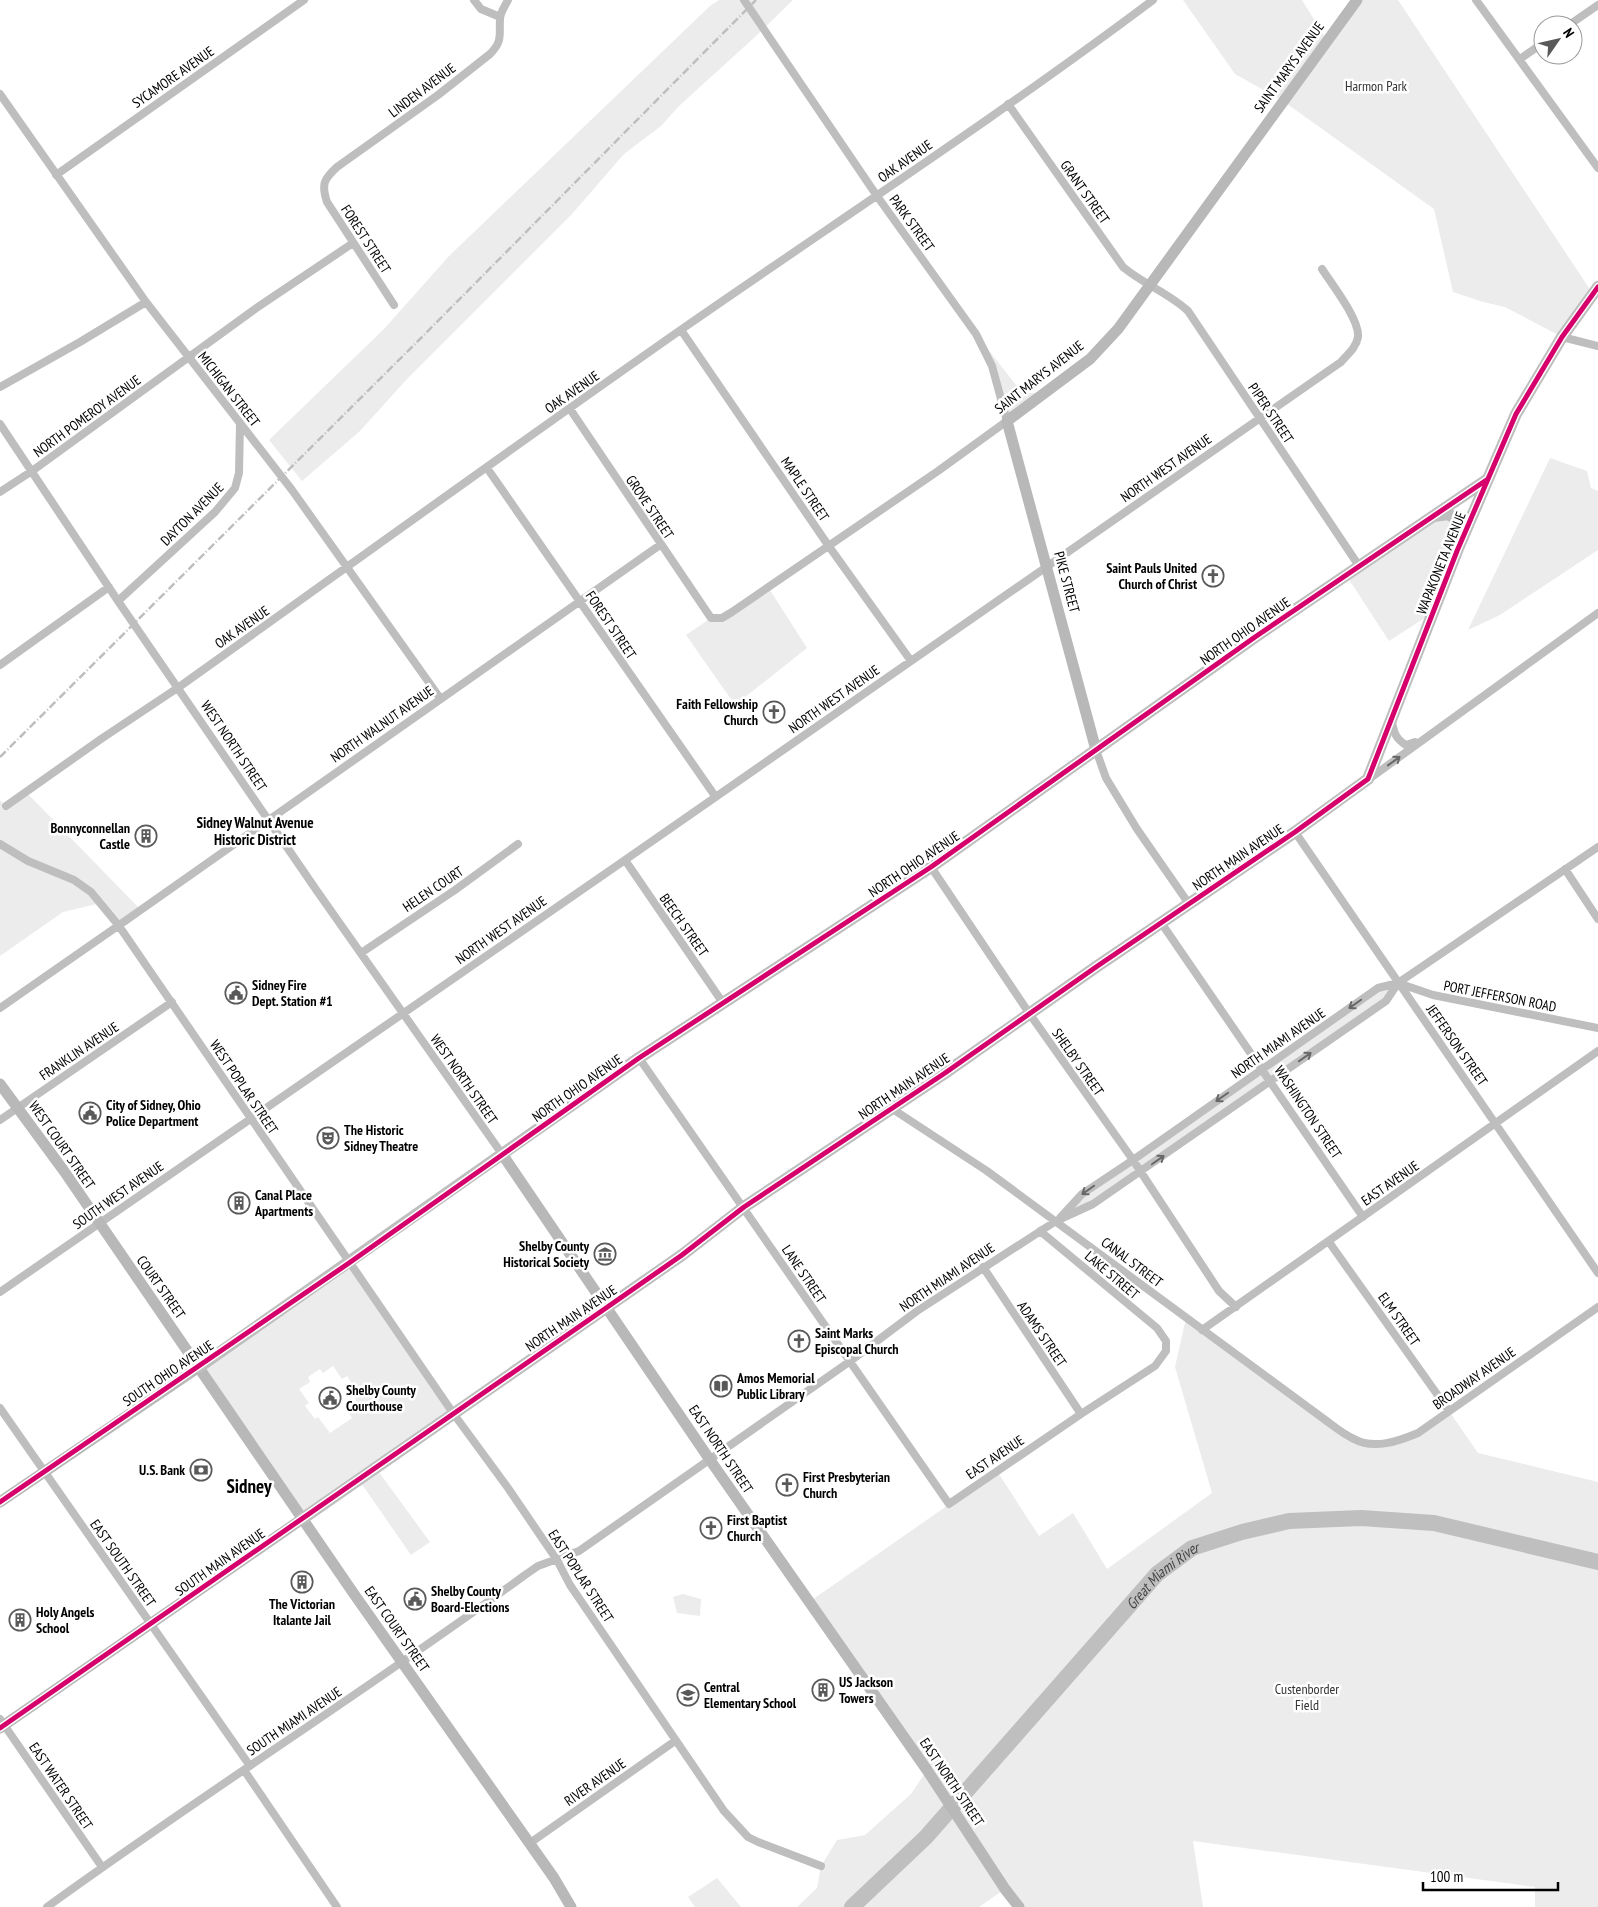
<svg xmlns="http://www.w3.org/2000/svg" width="1598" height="1907" font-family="'PT Sans Narrow',sans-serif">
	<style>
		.green { fill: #ececec; fill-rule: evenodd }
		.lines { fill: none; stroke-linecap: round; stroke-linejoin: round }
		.river { stroke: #bfbfbf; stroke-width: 16 }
		.minor { stroke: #bebebe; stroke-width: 8 }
		.secondary { stroke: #b8b8b8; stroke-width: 11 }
		.primary { stroke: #bebebe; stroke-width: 12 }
		.rail { stroke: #bebebe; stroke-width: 2.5; stroke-dasharray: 8 2.5 1 2.5; stroke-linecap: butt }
		.cycleway-casing { stroke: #fff; stroke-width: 8 }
		.cycleway { stroke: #d6006c; stroke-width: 5 }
		.oneway { stroke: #686868 }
		.labels { text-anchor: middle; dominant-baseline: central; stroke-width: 5; stroke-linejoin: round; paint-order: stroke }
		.street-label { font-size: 14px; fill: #000; stroke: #fff }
		.park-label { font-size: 14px; fill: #333; stroke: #fff }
		.poi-label { font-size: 14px; font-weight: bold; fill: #000; stroke: #fff; text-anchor: start }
		.neighbourhood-label { font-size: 15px; font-weight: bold; fill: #000; stroke: #fff }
		.water-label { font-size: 15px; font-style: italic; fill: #444; stroke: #fff }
		.district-label { font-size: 19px; font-weight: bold; fill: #000; stroke: #fff }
	</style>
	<rect width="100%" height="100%" fill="#fff"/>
	<path class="green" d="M 719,0 L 793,0 L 756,36 L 679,106 L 661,126 L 624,154 L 572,214 L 407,379 L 360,431 L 302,481 L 269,440 L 384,329 L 449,256 L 710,6 Z
		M 1183,0 L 1302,0 L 1327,40 L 1357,0 L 1398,0 L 1593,294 L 1562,337 L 1505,307 L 1483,302 L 1453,292 L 1434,209 L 1283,101 L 1235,74 Z
		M 976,334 L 1016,385 L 1029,393 L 1044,393 L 1007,421 L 992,366 Z
		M 1550,458 L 1587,471 L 1591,488 L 1598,491 L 1598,550 L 1500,615 L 1468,630 Z
		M 1442,514 L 1460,527 L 1434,612 L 1389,641 L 1346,575 Z
		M 768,587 L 807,648 L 735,705 L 686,635 L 711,618 L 722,618 Z
		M 26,792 L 141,910 L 119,926 L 101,903 L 63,912 L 0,956 L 0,800 L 6,806 Z
		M 1398,983 L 1386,1001 L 1141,1172 L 1056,1221 L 1082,1194 L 1378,988 Z
		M 349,1263 L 453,1413 L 376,1468 L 430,1542 L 411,1555 L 359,1480 L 302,1519 L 199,1367 ZM 333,1366 L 342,1379 L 347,1376 L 356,1390 L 352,1394 L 361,1408 L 357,1411 L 354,1408 L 348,1412 L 352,1418 L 330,1433 L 318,1417 L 315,1419 L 305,1406 L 309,1403 L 299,1389 L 310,1382 L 308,1377 L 320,1369 L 323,1373 Z
		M 1186,1318 L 1356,1440 L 1399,1441 L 1449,1411 L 1478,1453 L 1598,1482 L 1598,1907 L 1535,1907 L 1535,1887 L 1193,1841 L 1203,1907 L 1019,1907 L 1005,1889 L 979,1907 L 797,1907 L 817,1888 L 821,1866 L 837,1840 L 865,1835 L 911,1794 L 927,1770 L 809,1602 L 997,1471 L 1039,1536 L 1073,1513 L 1107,1569 L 1212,1493 L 1175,1367 Z
		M 683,1594 L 701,1599 L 700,1616 L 677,1613 L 673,1597 Z
		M 717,1878 L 741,1907 L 695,1907 L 688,1897 Z"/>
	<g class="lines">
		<path class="river" id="s1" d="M 852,1907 L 926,1837 L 1157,1574 L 1192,1548 L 1242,1532 L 1289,1521 L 1361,1518 L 1434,1523 L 1598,1562"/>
		<path class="minor" d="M 474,0 L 481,9 L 500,17
			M 1476,0 L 1598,168
			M 1569,25 L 1598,5
			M 1520,59 L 1543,43
			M 0,94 L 146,302 L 292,490 L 440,698
			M 1008,104 L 1123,267 C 1143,284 1169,293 1188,311 L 1359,566
			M 56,175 L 304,0
			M 394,305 L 327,202 C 321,184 324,179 337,167 L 438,95 L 490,54 C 503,41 499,35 500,19 C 500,13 505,6 508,0
			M 681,330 L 828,545 L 911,661
			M 1562,337 L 1598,346
			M 0,387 L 80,342 L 146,302
			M 570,409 L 711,618 L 722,618 L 732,612 L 938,471 L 1007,421 L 992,366 L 976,334 L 877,196 L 744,0
			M 0,424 L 118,601 L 317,891 L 502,1154
			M 487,468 L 715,796
			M 0,492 L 32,471 L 255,309 L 353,243
			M 118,601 L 215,512 L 235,488 L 239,473 L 240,424
			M 0,665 L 109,587
			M 1392,722 C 1394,733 1396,739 1406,745 L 1415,742
			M 1096,750 L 1106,778 L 1137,829 L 1189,904
			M 1369,779 L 1598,613
			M 6,806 L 101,739 L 179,687 C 346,568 513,447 682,329 C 839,220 1000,115 1153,0
			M 1295,832 L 1598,1273
			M 0,844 L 28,861 L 74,880 L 91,892 L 119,926 L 453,1413 L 508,1488 L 557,1560 L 570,1585 L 724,1811 L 748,1837 L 758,1842 L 821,1866
			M 625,860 L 723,1003
			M 931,867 L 1029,1013 L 1133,1160 L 1219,1291 L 1236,1307
			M 1565,869 L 1598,919
			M 1162,924 L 1363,1217
			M 361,953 L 455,890 L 518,844
			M 1398,983 L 1433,995 L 1598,1028
			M 0,1008 C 221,855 440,699 660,545
			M 639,1058 L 949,1504 L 1081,1414 L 1155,1366 L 1166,1351 L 1166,1341 L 1157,1328 L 1040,1231
			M 891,1108 L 987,1171 L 1328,1422 C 1336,1428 1345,1435 1354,1439 C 1374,1450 1399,1441 1418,1433 L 1598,1307
			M 0,1120 L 172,1002
			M 1060,1218 L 1082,1194 L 1133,1160 L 1378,988 L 1398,983 L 1598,847
			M 1329,1242 L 1449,1411
			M 983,1267 L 1081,1414
			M 0,1292 L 625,860 L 1341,362 C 1348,354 1356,348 1358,337 C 1360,320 1331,283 1322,269
			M 1202,1330 L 1598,1051
			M 0,1408 L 250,1766
			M 0,1719 L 102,1867
			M 244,1770 L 337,1907
			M 530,1843 L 675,1741
			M 47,1907 C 204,1793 369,1689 525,1575 L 538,1566 L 579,1551 L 849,1362 L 917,1311 L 1056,1221 L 1093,1204 L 1386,1001 L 1398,983"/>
		<path class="secondary" d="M 1096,750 L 1007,421 L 1090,359 L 1118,329 L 1357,0
			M 0,1084 L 64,1171 L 354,1594 L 554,1878 L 571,1907
			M 502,1154 L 710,1460 L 927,1770 L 1005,1889 L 1019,1907
			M 0,1502 L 199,1367
			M 0,1728 L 302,1519"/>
		<path class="primary" d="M 1434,516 L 1448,514 C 1461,520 1461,529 1459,541
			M 199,1367 L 639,1058 L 931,867 L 1255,637 L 1488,479
			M 302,1519 L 682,1255 L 744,1207 L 945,1073 L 1096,967 L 1295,832 L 1368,779 L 1457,551 L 1516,414 L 1562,337 L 1598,287"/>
		<path class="rail" d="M 0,757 L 420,339 L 756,0"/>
		<g class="cycleway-casing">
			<path id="cycleway" d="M 0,1502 L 349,1263 L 639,1058 L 931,867 L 1255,637 L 1488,479
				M 0,1728 L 606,1308 L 682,1255 L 744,1207 L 945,1073 L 1096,967 L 1295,832 L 1368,779 L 1457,551 L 1516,414 L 1562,337 L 1598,287"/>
		</g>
		<use href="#cycleway" class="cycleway"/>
	</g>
	<defs><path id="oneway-shaft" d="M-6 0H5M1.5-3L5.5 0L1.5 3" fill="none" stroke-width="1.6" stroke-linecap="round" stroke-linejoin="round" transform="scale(1.25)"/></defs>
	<g class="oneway">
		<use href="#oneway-shaft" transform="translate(1394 761) rotate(-36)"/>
		<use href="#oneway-shaft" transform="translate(1355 1004) rotate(145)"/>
		<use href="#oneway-shaft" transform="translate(1305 1057) rotate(-35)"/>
		<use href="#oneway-shaft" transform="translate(1222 1097) rotate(145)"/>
		<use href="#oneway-shaft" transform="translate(1158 1160) rotate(-35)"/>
		<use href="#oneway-shaft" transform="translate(1088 1190) rotate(145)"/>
	</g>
	<defs>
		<g id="church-ring" transform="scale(1.125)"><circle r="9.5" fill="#fff" stroke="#595959" stroke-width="1.5"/><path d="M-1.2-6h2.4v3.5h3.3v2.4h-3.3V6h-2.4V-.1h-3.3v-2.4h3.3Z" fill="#595959"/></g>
		<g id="building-ring" transform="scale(1.125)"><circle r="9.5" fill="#fff" stroke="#595959" stroke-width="1.5"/><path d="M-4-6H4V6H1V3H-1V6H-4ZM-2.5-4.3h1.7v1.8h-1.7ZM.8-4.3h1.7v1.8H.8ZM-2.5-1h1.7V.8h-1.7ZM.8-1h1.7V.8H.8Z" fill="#595959"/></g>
		<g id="civic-ring" transform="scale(1.125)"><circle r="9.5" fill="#fff" stroke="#595959" stroke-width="1.5"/><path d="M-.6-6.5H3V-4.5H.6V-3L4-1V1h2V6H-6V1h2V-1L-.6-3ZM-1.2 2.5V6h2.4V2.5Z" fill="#595959"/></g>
		<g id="theatre-ring" transform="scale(1.125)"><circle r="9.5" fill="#fff" stroke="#595959" stroke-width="1.5"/><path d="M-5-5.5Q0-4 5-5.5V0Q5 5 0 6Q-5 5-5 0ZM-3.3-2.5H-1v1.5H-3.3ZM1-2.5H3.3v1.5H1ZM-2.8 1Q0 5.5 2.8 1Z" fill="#595959"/></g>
		<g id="museum-ring" transform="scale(1.125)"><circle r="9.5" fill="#fff" stroke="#595959" stroke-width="1.5"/><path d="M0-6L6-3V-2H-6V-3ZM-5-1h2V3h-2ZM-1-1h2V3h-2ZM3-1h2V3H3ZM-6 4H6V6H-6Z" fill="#595959"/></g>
		<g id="library-ring" transform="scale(1.125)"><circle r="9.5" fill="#fff" stroke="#595959" stroke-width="1.5"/><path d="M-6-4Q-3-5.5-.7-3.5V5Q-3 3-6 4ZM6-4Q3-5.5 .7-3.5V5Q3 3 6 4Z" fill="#595959"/></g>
		<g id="bank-ring" transform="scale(1.125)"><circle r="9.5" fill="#fff" stroke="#595959" stroke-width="1.5"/><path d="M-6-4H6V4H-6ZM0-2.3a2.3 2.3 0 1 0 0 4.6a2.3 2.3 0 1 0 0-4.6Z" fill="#595959"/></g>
		<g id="school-ring" transform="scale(1.125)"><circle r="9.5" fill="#fff" stroke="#595959" stroke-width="1.5"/><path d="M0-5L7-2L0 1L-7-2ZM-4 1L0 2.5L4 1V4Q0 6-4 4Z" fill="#595959"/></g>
	</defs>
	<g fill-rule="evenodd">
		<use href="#church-ring" x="1213" y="576"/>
		<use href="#church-ring" x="774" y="712"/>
		<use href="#building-ring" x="146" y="836"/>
		<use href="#civic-ring" x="236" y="993"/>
		<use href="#civic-ring" x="90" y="1113"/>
		<use href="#theatre-ring" x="328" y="1138"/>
		<use href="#building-ring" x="239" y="1203"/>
		<use href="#museum-ring" x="605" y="1254"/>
		<use href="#church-ring" x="799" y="1341"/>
		<use href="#library-ring" x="721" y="1386"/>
		<use href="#civic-ring" x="330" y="1398"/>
		<use href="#bank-ring" x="201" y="1470"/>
		<use href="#church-ring" x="787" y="1485"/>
		<use href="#church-ring" x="711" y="1528"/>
		<use href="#building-ring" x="302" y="1582"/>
		<use href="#civic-ring" x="415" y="1599"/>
		<use href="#building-ring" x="20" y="1620"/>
		<use href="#building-ring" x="823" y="1690"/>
		<use href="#school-ring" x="688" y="1695"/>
	</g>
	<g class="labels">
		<g class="street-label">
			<text transform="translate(1289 67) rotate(-54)">SAINT MARYS AVENUE</text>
			<text transform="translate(173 77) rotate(-35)">SYCAMORE AVENUE</text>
			<text transform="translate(422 90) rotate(-37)">LINDEN AVENUE</text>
			<text transform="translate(905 161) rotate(-35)">OAK AVENUE</text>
			<text transform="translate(1085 192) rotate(55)">GRANT STREET</text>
			<text transform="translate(912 223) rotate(54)">PARK STREET</text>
			<text transform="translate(366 239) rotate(57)">FOREST STREET</text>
			<text transform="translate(1039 377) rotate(-38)">SAINT MARYS AVENUE</text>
			<text transform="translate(229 389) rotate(52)">MICHIGAN STREET</text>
			<text transform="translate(572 392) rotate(-35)">OAK AVENUE</text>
			<text transform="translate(1271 413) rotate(56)">PIPER STREET</text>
			<text transform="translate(87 416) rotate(-36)">NORTH POMEROY AVENUE</text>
			<text transform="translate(1166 468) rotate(-35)">NORTH WEST AVENUE</text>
			<text transform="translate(805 489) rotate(56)">MAPLE STREET</text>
			<text transform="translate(650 507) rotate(56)">GROVE STREET</text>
			<text transform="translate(192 514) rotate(-45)">DAYTON AVENUE</text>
			<text transform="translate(1441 563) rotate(-68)">WAPAKONETA AVENUE</text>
			<text transform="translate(1067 582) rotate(75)">PIKE STREET</text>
			<text transform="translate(611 625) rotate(56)">FOREST STREET</text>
			<text transform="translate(242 627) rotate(-35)">OAK AVENUE</text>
			<text transform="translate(1245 631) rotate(-35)">NORTH OHIO AVENUE</text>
			<text transform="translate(834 699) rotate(-35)">NORTH WEST AVENUE</text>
			<text transform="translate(382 724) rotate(-35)">NORTH WALNUT AVENUE</text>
			<text transform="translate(234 746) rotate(56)">WEST NORTH STREET</text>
			<text transform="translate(1238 857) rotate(-34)">NORTH MAIN AVENUE</text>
			<text transform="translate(914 864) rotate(-34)">NORTH OHIO AVENUE</text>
			<text transform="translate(433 889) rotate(-34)">HELEN COURT</text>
			<text transform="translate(684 925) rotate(55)">BEECH STREET</text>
			<text transform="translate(501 930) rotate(-35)">NORTH WEST AVENUE</text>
			<text transform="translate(1500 996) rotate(11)">PORT JEFFERSON ROAD</text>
			<text transform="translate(1278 1043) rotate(-35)">NORTH MIAMI AVENUE</text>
			<text transform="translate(1457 1045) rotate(55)">JEFFERSON STREET</text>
			<text transform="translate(79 1051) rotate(-34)">FRANKLIN AVENUE</text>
			<text transform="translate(1078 1062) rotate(55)">SHELBY STREET</text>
			<text transform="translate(464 1079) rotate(55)">WEST NORTH STREET</text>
			<text transform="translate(904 1086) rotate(-34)">NORTH MAIN AVENUE</text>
			<text transform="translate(244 1087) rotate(56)">WEST POPLAR STREET</text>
			<text transform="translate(577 1088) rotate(-35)">NORTH OHIO AVENUE</text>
			<text transform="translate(1308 1112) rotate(56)">WASHINGTON STREET</text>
			<text transform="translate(62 1145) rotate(55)">WEST COURT STREET</text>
			<text transform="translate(1390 1183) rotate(-35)">EAST AVENUE</text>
			<text transform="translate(118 1195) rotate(-35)">SOUTH WEST AVENUE</text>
			<text transform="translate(1132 1262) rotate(37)">CANAL STREET</text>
			<text transform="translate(804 1274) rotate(56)">LANE STREET</text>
			<text transform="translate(1112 1275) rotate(40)">LAKE STREET</text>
			<text transform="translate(947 1277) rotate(-34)">NORTH MIAMI AVENUE</text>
			<text transform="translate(161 1287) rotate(55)">COURT STREET</text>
			<text transform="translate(571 1318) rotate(-34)">NORTH MAIN AVENUE</text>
			<text transform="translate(1399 1319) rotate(55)">ELM STREET</text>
			<text transform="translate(1042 1334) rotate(56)">ADAMS STREET</text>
			<text transform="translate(168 1373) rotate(-34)">SOUTH OHIO AVENUE</text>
			<text transform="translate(1474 1378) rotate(-35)">BROADWAY AVENUE</text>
			<text transform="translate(721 1449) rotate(56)">EAST NORTH STREET</text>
			<text transform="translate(995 1457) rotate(-34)">EAST AVENUE</text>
			<text transform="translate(220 1562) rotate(-35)">SOUTH MAIN AVENUE</text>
			<text transform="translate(123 1563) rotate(55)">EAST SOUTH STREET</text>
			<text transform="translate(581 1576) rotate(57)">EAST POPLAR STREET</text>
			<text transform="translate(397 1629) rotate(55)">EAST COURT STREET</text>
			<text transform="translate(294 1721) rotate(-34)">SOUTH MIAMI AVENUE</text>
			<text transform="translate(595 1782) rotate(-35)">RIVER AVENUE</text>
			<text transform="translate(952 1782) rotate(56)">EAST NORTH STREET</text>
			<text transform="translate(61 1786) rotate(56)">EAST WATER STREET</text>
		</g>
		<g class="park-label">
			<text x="1376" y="86">Harmon Park</text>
			<text x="1307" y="1689">Custenborder<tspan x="1307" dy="16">Field</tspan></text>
		</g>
		<g class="poi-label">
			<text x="1197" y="568" text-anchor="end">Saint Pauls United<tspan x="1197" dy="16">Church of Christ</tspan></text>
			<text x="758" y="704" text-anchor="end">Faith Fellowship<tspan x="758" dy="16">Church</tspan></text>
			<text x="130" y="828" text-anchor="end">Bonnyconnellan<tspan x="130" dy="16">Castle</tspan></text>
			<text x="252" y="985">Sidney Fire<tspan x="252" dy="16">Dept. Station #1</tspan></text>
			<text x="106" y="1105">City of Sidney, Ohio<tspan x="106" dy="16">Police Department</tspan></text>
			<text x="344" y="1130">The Historic<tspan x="344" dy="16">Sidney Theatre</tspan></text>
			<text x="255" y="1195">Canal Place<tspan x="255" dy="16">Apartments</tspan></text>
			<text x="589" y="1246" text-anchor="end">Shelby County<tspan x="589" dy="16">Historical Society</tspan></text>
			<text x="815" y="1333">Saint Marks<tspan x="815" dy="16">Episcopal Church</tspan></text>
			<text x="737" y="1378">Amos Memorial<tspan x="737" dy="16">Public Library</tspan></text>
			<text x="346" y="1390">Shelby County<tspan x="346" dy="16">Courthouse</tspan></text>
			<text x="185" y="1470" text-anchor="end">U.S. Bank</text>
			<text x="803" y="1477">First Presbyterian<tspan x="803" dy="16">Church</tspan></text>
			<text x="727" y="1520">First Baptist<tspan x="727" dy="16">Church</tspan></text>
			<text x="431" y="1591">Shelby County<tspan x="431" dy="16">Board-Elections</tspan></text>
			<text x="302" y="1604" text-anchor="middle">The Victorian<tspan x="302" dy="16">Italante Jail</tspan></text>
			<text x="36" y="1612">Holy Angels<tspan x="36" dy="16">School</tspan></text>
			<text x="839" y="1682">US Jackson<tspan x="839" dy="16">Towers</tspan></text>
			<text x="704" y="1687">Central<tspan x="704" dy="16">Elementary School</tspan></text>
		</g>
		<g class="neighbourhood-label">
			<text x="255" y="822">Sidney Walnut Avenue<tspan x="255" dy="17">Historic District</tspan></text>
		</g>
		<g class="water-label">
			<text stroke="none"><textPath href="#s1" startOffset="455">Great Miami River</textPath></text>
		</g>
		<g class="district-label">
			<text x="249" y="1486">Sidney</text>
		</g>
	</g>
	<g transform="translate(1558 40) rotate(56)"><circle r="24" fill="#ffffff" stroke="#999999"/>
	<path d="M0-4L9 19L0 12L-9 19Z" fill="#595959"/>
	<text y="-8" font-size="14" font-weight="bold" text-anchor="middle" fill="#000000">N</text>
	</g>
	<path d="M1423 1882v8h135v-8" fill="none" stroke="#000000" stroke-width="2.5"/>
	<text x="1430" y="1882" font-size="15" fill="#000000" stroke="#ffffff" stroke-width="4" paint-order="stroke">100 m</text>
</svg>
